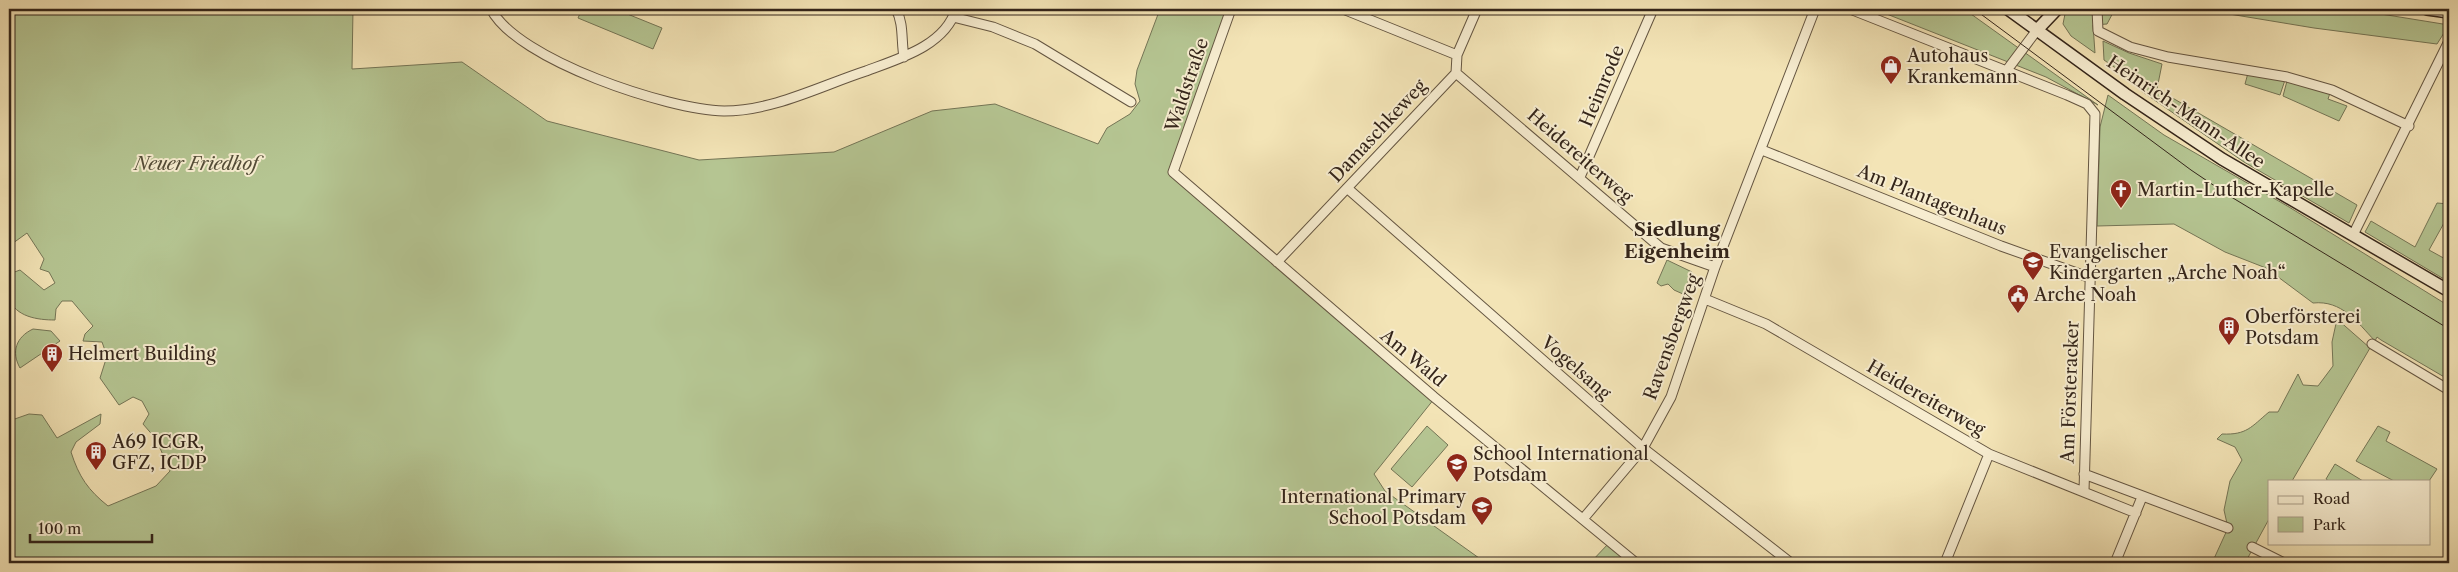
<svg xmlns="http://www.w3.org/2000/svg" width="2458" height="572" font-family="'Libre Caslon Text',serif">
	<style>
		.green { fill: #b5c592; stroke: #747556 }
		.lines { fill: none; stroke-linecap: round; stroke-linejoin: round }
		.street-casing { stroke: #645541; stroke-width: 11 }
		.secondary-casing { stroke: #34251a; stroke-width: 14 }
		.street { stroke: #f7edd0; stroke-width: 9 }
		.secondary { stroke: #f7edd0; stroke-width: 11 }
		.tram { stroke: #34251a; stroke-width: 1 }
		.labels { text-anchor: middle; dominant-baseline: central; stroke-width: 4; stroke-linejoin: round; paint-order: stroke }
		.poi-label { font-size: 18px; fill: #34251a; stroke: #f7edd0; text-anchor: start }
		.street-label { font-size: 18px; fill: #34251a; stroke: #f7edd0 }
		.park-label { font-size: 18px; font-style: italic; fill: #544d38; stroke: #f7edd0 }
		.neighbourhood-label { font-size: 19px; font-weight: bold; fill: #34251a; stroke: #f7edd0 }
	</style>
	<rect width="100%" height="100%" fill="#f3e4b6"/>
	<filter id="stains"><feTurbulence type="fractalNoise" baseFrequency=".004" numOctaves="4"/><feColorMatrix values="0 0 0 0 .2 0 0 0 0 .09 0 0 0 0 .02 0 0 0 .5 -.17"/></filter>
	<radialGradient id="worn" r=".72"><stop offset=".6" stop-color="#630" stop-opacity="0"/><stop offset="1" stop-color="#630" stop-opacity=".3"/></radialGradient>
	<path class="green" d="M 9,9 L 353,9 L 352,69 L 462,62 L 547,121 L 699,160 L 834,152 L 932,111 L 995,104 L 1098,144 L 1107,128 L 1130,114 L 1140,101 L 1135,84 L 1137,70 L 1160,9 L 1230,9 L 1170,171 L 1434,399 L 1374,474 L 1385,491 L 1486,563 L 9,563 L 9,421 L 29,414 L 42,415 L 57,438 L 101,414 L 100,424 L 76,442 L 71,452 C 79,477 88,490 108,506 L 156,486 L 170,471 L 156,439 L 143,424 L 149,414 L 142,401 L 133,397 L 119,405 L 100,378 L 107,356 L 102,342 L 83,341 L 85,334 L 93,326 L 72,301 L 62,301 L 56,309 L 55,320 C 38,320 15,317 9,298 C 7,291 9,281 9,274 L 20,270 L 44,290 L 55,283 L 49,272 L 40,269 L 44,259 L 27,233 L 9,246 L 9,250 Z
		M 582,9 L 615,9 L 662,28 L 653,49 L 578,18 Z
		M 1874,9 L 1964,9 L 2098,105 L 2046,77 Z
		M 2071,9 L 2115,9 L 2107,24 L 2093,25 L 2095,53 L 2071,36 L 2063,24 L 2065,14 Z
		M 2199,9 L 2350,9 L 2449,25 L 2437,44 L 2314,28 Z
		M 2103,41 L 2129,53 L 2162,64 L 2157,89 L 2357,205 L 2349,223 L 2244,162 L 2140,90 L 2140,85 L 2104,60 Z
		M 2248,73 L 2285,80 L 2280,95 L 2245,84 Z
		M 2287,81 L 2330,93 L 2328,99 L 2347,106 L 2339,121 L 2283,96 Z
		M 2108,95 L 2164,135 L 2289,207 L 2449,306 L 2449,384 L 2445,384 L 2446,378 L 2381,340 L 2377,337 L 2375,341 C 2357,322 2342,300 2313,303 L 2266,268 L 2225,252 L 2174,224 L 2097,226 L 2100,127 Z
		M 2437,203 L 2449,204 L 2449,214 L 2429,250 L 2449,261 L 2449,282 L 2365,232 L 2371,221 L 2415,247 Z
		M 1667,260 L 1692,272 L 1683,294 L 1674,290 L 1668,284 L 1661,286 L 1657,283 Z
		M 2337,319 L 2370,348 L 2292,481 L 2269,481 L 2269,519 L 2245,563 L 2212,563 L 2228,528 L 2224,510 L 2230,481 L 2242,460 L 2235,447 L 2217,439 L 2222,434 C 2247,435 2251,427 2269,412 L 2278,412 L 2298,374 L 2303,385 L 2318,386 L 2333,366 L 2332,342 Z
		M 33,329 L 51,331 L 60,341 L 20,368 C 11,352 16,337 33,329 Z
		M 1427,426 L 1448,445 L 1412,487 L 1391,469 Z
		M 2378,426 L 2390,432 L 2386,441 L 2437,469 L 2429,481 L 2394,481 L 2356,461 Z
		M 2335,464 L 2363,481 L 2329,481 L 2326,479 Z
		M 1609,543 L 1632,563 L 1590,563 Z"/>
	<g class="lines">
		<g class="street-casing">
			<path id="street" d="M 491,9 C 517,60 669,110 724,111 C 773,111 820,86 866,71 C 898,59 945,46 956,9
				M 896,9 C 904,24 901,41 904,57
				M 1231,9 L 1173,172 L 1434,397 L 1636,563
				M 1343,9 L 1457,55
				M 1850,9 L 2067,95 L 2087,104 L 2095,114 L 2084,491
				M 2097,9 L 2098,31 L 2130,47 L 2168,57 L 2287,77 L 2332,90 L 2409,126
				M 953,17 L 993,27 L 1035,44 L 1131,102
				M 2007,70 L 2037,30
				M 1456,73 L 1661,248 L 1715,267
				M 1762,150 L 2001,246 L 2091,278
				M 1580,177 L 1653,9
				M 1347,188 L 1643,448 L 1791,563
				M 2353,235 L 2449,41
				M 1277,262 L 1456,73 L 1457,55 L 1477,9
				M 1705,299 L 1766,324 L 1989,454 L 2136,513
				M 2372,344 L 2449,390
				M 2084,474 L 2228,528
				M 1583,519 L 1643,448 L 1671,397 L 1715,267 L 1815,9
				M 2252,547 L 2284,563
				M 1945,563 L 1989,454
				M 2115,563 L 2142,497"/>
		</g>
		<g class="secondary-casing">
			<path id="secondary" d="M 2008,9 L 2125,94 L 2222,159 L 2449,291
				M 2427,9 L 2449,12
				M 2037,30 L 2057,9"/>
		</g>
		<use href="#street" class="street"/>
		<use href="#secondary" class="secondary"/>
		<path class="tram" d="M 1974,9 L 2191,170 L 2228,195 L 2449,329"/>
	</g>
	<defs>
		<g id="shop-pin" transform="scale(1.125)"><path d="M0 17L-7.5 6A9.5 9.5 0 1 1 7.5 6Z" fill="#8f2418" stroke="#f7edd0"/><path d="M-5-2.5h2.3a2.7 3.5 0 0 1 5.4 0H5L5.5 6h-11ZM-1.5-2.5h3a1.5 2.3 0 0 0-3 0Z" fill="#fff"/></g>
		<g id="church-pin" transform="scale(1.125)"><path d="M0 17L-7.5 6A9.5 9.5 0 1 1 7.5 6Z" fill="#8f2418" stroke="#f7edd0"/><path d="M-1.2-6h2.4v3.5h3.3v2.4h-3.3V6h-2.4V-.1h-3.3v-2.4h3.3Z" fill="#fff"/></g>
		<g id="school-pin" transform="scale(1.125)"><path d="M0 17L-7.5 6A9.5 9.5 0 1 1 7.5 6Z" fill="#8f2418" stroke="#f7edd0"/><path d="M0-5L7-2L0 1L-7-2ZM-4 1L0 2.5L4 1V4Q0 6-4 4Z" fill="#fff"/></g>
		<g id="civic-pin" transform="scale(1.125)"><path d="M0 17L-7.5 6A9.5 9.5 0 1 1 7.5 6Z" fill="#8f2418" stroke="#f7edd0"/><path d="M-.6-6.5H3V-4.5H.6V-3L4-1V1h2V6H-6V1h2V-1L-.6-3ZM-1.2 2.5V6h2.4V2.5Z" fill="#fff"/></g>
		<g id="building-pin" transform="scale(1.125)"><path d="M0 17L-7.5 6A9.5 9.5 0 1 1 7.5 6Z" fill="#8f2418" stroke="#f7edd0"/><path d="M-4-6H4V6H1V3H-1V6H-4ZM-2.5-4.3h1.7v1.8h-1.7ZM.8-4.3h1.7v1.8H.8ZM-2.5-1h1.7V.8h-1.7ZM.8-1h1.7V.8H.8Z" fill="#fff"/></g>
	</defs>
	<g fill-rule="evenodd">
		<use href="#shop-pin" x="1891" y="66"/>
		<use href="#church-pin" x="2121" y="190"/>
		<use href="#school-pin" x="2033" y="262"/>
		<use href="#civic-pin" x="2018" y="295"/>
		<use href="#building-pin" x="2229" y="327"/>
		<use href="#building-pin" x="52" y="354"/>
		<use href="#building-pin" x="96" y="452"/>
		<use href="#school-pin" x="1457" y="464"/>
		<use href="#school-pin" x="1482" y="507"/>
	</g>
	<g class="labels">
		<g class="poi-label">
			<text x="1907" y="56">Autohaus<tspan x="1907" dy="21">Krankemann</tspan></text>
			<text x="2137" y="190">Martin-Luther-Kapelle</text>
			<text x="2049" y="252">Evangelischer<tspan x="2049" dy="21">Kindergarten „Arche Noah“</tspan></text>
			<text x="2034" y="295">Arche Noah</text>
			<text x="2245" y="317">Oberförsterei<tspan x="2245" dy="21">Potsdam</tspan></text>
			<text x="68" y="354">Helmert Building</text>
			<text x="112" y="442">A69 ICGR,<tspan x="112" dy="21">GFZ, ICDP</tspan></text>
			<text x="1473" y="454">School International<tspan x="1473" dy="21">Potsdam</tspan></text>
			<text x="1466" y="497" text-anchor="end">International Primary<tspan x="1466" dy="21">School Potsdam</tspan></text>
		</g>
		<g class="street-label">
			<text transform="translate(1187 85) rotate(-71)">Waldstraße</text>
			<text transform="translate(1602 86) rotate(-67)">Heimrode</text>
			<text transform="translate(2186 112) rotate(34)">Heinrich-Mann-Allee</text>
			<text transform="translate(1378 131) rotate(-47)">Damaschkeweg</text>
			<text transform="translate(1580 156) rotate(41)">Heidereiterweg</text>
			<text transform="translate(1932 200) rotate(22)">Am Plantagenhaus</text>
			<text transform="translate(1672 337) rotate(-70)">Ravensbergweg</text>
			<text transform="translate(1413 358) rotate(40)">Am Wald</text>
			<text transform="translate(1576 368) rotate(41)">Vogelsang</text>
			<text transform="translate(2070 392) rotate(-88)">Am Försteracker</text>
			<text transform="translate(1926 398) rotate(30)">Heidereiterweg</text>
		</g>
		<g class="park-label">
			<text x="196" y="164">Neuer Friedhof</text>
		</g>
		<g class="neighbourhood-label">
			<text x="1677" y="229">Siedlung<tspan x="1677" dy="22">Eigenheim</tspan></text>
		</g>
	</g>
	<rect width="2458" height="572" fill="none" stroke="#f3e4b6" stroke-width="30"/>
	<rect x="10" y="10" width="2438" height="552" fill="none" stroke="#34251a" stroke-width="2.5"/>
	<rect x="15" y="15" width="2428" height="542" fill="none" stroke="#34251a"/>
	<rect x="2268" y="480" width="162" height="65" fill="#f7edd0" stroke="#a99d87"/>
	<rect x="2278" y="496" width="25" height="8" fill="#f7edd0" stroke="#a99d87"/>
	<text x="2313" y="504" font-size="15" fill="#34251a">Road</text>
	<rect x="2278" y="517" width="25" height="15" fill="#b5c592" stroke="#a99d87"/>
	<text x="2313" y="530" font-size="15" fill="#34251a">Park</text>
	<path d="M30 534v8h122v-8" fill="none" stroke="#34251a" stroke-width="2.5"/>
	<text x="38" y="534" font-size="15" fill="#34251a" stroke="#f7edd0" stroke-width="4" paint-order="stroke">100 m</text>
	<rect width="100%" height="100%" filter="url(#stains)"/>
	<rect width="100%" height="100%" fill="url(#worn)"/>
</svg>
